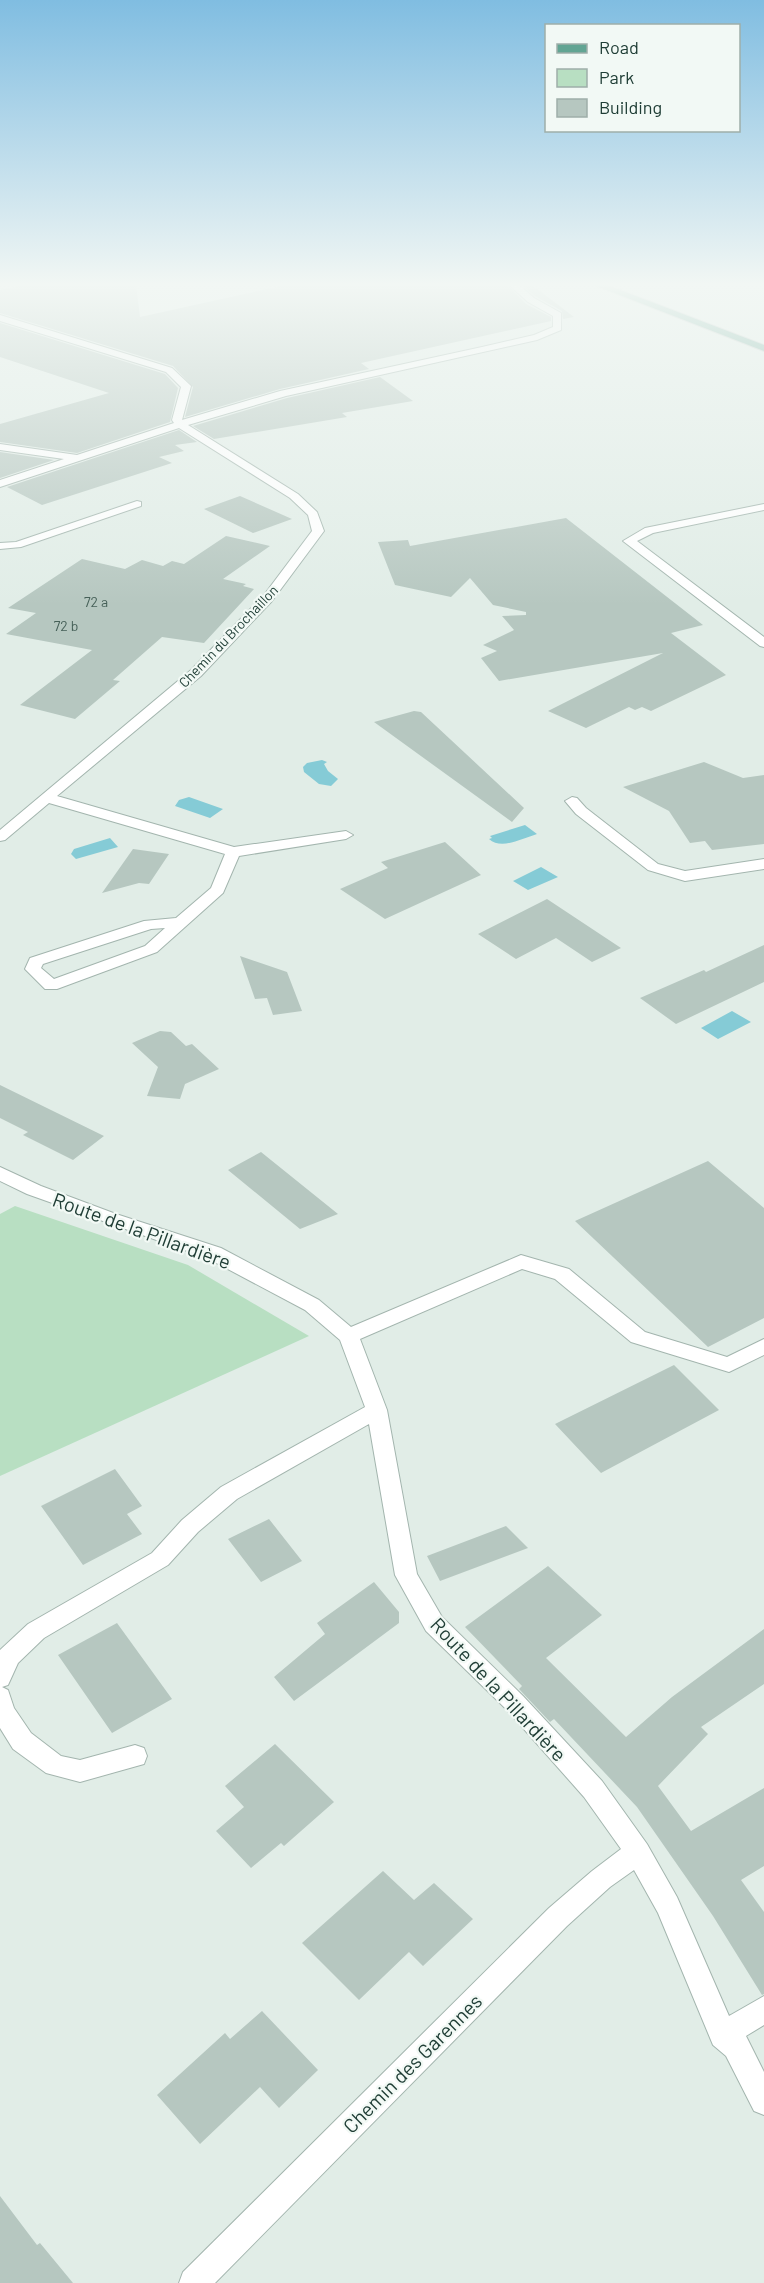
<svg xmlns="http://www.w3.org/2000/svg" width="764" height="2283" font-family="Barlow,sans-serif">
	<style>
		.green { fill: #b8dfc2 }
		.water { fill: #85cbd6 }
		.building { fill: #b6c7c0 }
		.lines { fill: none; stroke-linecap: round; stroke-linejoin: round }
		.minor-casing { stroke: #a3b5ae; stroke-width: 2 }
		.major-casing { stroke: #c1c9c7; stroke-width: 2 }
		.minor { fill: #fff; fill-rule: evenodd }
		.major { fill: #62a593; fill-rule: evenodd }
		.labels { text-anchor: middle; dominant-baseline: central; stroke-width: 4.5; stroke-linejoin: round; paint-order: stroke }
		.number-label { font-size: 14px; fill: #466058 }
		.far-street-label { font-size: 14px; fill: #203e36; stroke: #f2f9f5 }
		.near-street-label { font-size: 20px; fill: #203e36; stroke: #f2f9f5 }
	</style>
	<rect width="100%" height="100%" fill="#e1ede7"/>
	<path class="green" d="M 15,1206 L 188,1265 L 309,1336 L 0,1476 L 0,1214 Z"/>
	<path class="water" d="M 322,760 L 327,762 L 324,764 L 328,771 L 338,779 L 331,786 L 319,784 L 304,772 L 303,767 L 307,763 Z
		M 189,797 L 223,809 L 210,818 L 175,806 L 179,800 Z
		M 525,825 L 537,834 C 521,839 501,850 489,839 L 492,838 L 490,836 Z
		M 110,838 L 118,847 L 76,859 L 71,854 L 74,849 Z
		M 541,867 L 558,877 L 528,890 L 513,881 Z
		M 732,1011 L 751,1022 L 718,1039 L 701,1028 Z"/>
	<path class="building" d="M 24,285 L 136,285 L 140,317 L 285,285 L 507,285 L 526,304 L 551,317 L 551,321 L 361,363 L 369,369 L 280,389 L 185,417 L 193,387 L 173,366 L 0,313 L 0,290 Z
		M 523,285 L 532,285 L 574,317 L 563,319 L 562,311 L 535,296 Z
		M 0,323 L 165,374 L 178,388 L 170,422 L 77,453 L 0,442 L 0,424 L 109,393 L 0,357 Z
		M 380,377 L 413,401 L 342,413 L 347,417 L 214,439 L 193,426 L 287,398 Z
		M 179,430 L 197,442 L 175,445 L 184,451 L 159,457 L 172,463 L 42,505 L 7,487 Z
		M 0,452 L 54,460 L 0,478 Z
		M 240,496 L 292,519 L 253,533 L 204,509 Z
		M 566,518 L 703,625 L 671,633 L 726,675 L 651,711 L 642,707 L 635,710 L 629,707 L 586,728 L 548,711 L 663,653 L 499,681 L 481,658 L 497,651 L 483,645 L 514,630 L 502,616 L 526,615 L 526,612 L 493,605 L 470,578 L 451,597 L 395,585 L 378,542 L 408,540 L 410,546 Z
		M 226,536 L 270,546 L 223,579 L 246,584 L 243,586 L 254,589 L 204,643 L 162,637 L 113,680 L 120,681 L 75,719 L 20,705 L 92,650 L 6,634 L 36,613 L 8,608 L 82,559 L 125,569 L 142,560 L 163,566 L 172,561 L 184,564 Z
		M 414,711 L 421,712 L 524,808 L 512,822 L 374,722 Z
		M 704,762 L 743,778 L 764,775 L 764,844 L 712,850 L 705,841 L 690,843 L 669,811 L 623,787 Z
		M 445,842 L 481,875 L 385,919 L 340,889 L 388,868 L 381,862 Z
		M 133,849 L 169,854 L 149,884 L 139,883 L 102,893 Z
		M 547,899 L 621,948 L 592,962 L 556,938 L 516,959 L 478,934 Z
		M 764,945 L 764,982 L 676,1024 L 640,998 L 704,970 L 706,972 Z
		M 240,956 L 287,972 L 302,1011 L 273,1015 L 267,998 L 255,999 Z
		M 160,1031 L 171,1032 L 186,1046 L 192,1044 L 219,1069 L 185,1084 L 180,1099 L 147,1096 L 158,1067 L 132,1043 Z
		M 0,1085 L 104,1136 L 73,1160 L 23,1135 L 28,1132 L 0,1118 Z
		M 261,1152 L 338,1214 L 300,1229 L 228,1170 Z
		M 708,1161 L 764,1208 L 764,1318 L 708,1347 L 575,1221 Z
		M 674,1365 L 719,1410 L 601,1473 L 555,1424 Z
		M 115,1469 L 142,1506 L 127,1514 L 142,1534 L 83,1565 L 41,1506 Z
		M 269,1519 L 302,1561 L 261,1582 L 228,1539 Z
		M 506,1526 L 528,1548 L 440,1581 L 427,1556 Z
		M 548,1566 L 602,1615 L 546,1658 L 626,1737 L 672,1697 L 764,1629 L 764,1684 L 701,1727 L 708,1734 L 658,1786 L 691,1831 L 764,1788 L 764,1866 L 741,1880 L 764,1912 L 764,1994 L 762,1995 L 713,1916 L 637,1807 L 554,1719 L 550,1722 L 519,1689 L 522,1686 L 465,1627 Z
		M 374,1582 L 399,1612 L 399,1623 L 294,1701 L 274,1677 L 325,1634 L 317,1623 Z
		M 117,1623 L 172,1699 L 112,1733 L 58,1655 Z
		M 275,1744 L 334,1802 L 284,1846 L 281,1843 L 251,1868 L 216,1831 L 244,1807 L 225,1786 Z
		M 383,1871 L 414,1900 L 434,1883 L 473,1919 L 423,1966 L 409,1952 L 359,2000 L 302,1943 Z
		M 262,2011 L 318,2070 L 279,2108 L 260,2087 L 200,2144 L 157,2095 L 225,2033 L 230,2039 Z
		M 0,2196 L 37,2245 L 40,2243 L 73,2283 L 0,2283 Z"/>
	<g class="lines">
		<g class="minor-casing">
			<path id="minor" d="M 509,285 L 519,285 L 534,298 L 561,313 L 561,330 L 537,340 L 286,396 L 188,425 L 298,494 L 317,512 L 324,531 L 272,601 L 201,676 L 57,796 L 234,847 L 346,831 L 353,835 L 346,839 L 239,856 L 223,893 L 157,952 L 57,989 L 45,989 L 25,969 L 30,958 L 144,921 L 176,918 L 211,888 L 225,854 L 49,803 L 5,840 L 0,841 L 0,830 L 191,670 L 264,595 L 312,531 L 308,515 L 290,498 L 179,428 L 0,487 L 0,480 L 64,459 L 0,450 L 0,444 L 77,455 L 174,423 L 172,420 L 181,387 L 166,372 L 0,321 L 0,315 L 172,368 L 191,386 L 182,420 L 280,391 L 482,347 L 534,335 L 553,327 L 553,316 L 528,302 ZM 165,928 L 145,946 L 54,979 L 41,968 L 43,964 L 151,929 Z
				M 137,501 L 141,502 L 141,506 L 21,547 L 0,549 L 0,543 L 16,542 Z
				M 764,504 L 764,510 L 653,533 L 637,541 L 764,637 L 764,647 L 760,646 L 623,541 L 645,528 Z
				M 572,797 L 577,798 L 586,808 L 658,864 L 685,871 L 764,859 L 764,869 L 685,881 L 648,870 L 576,814 L 565,801 Z
				M 0,1167 L 41,1186 L 116,1214 L 221,1248 L 319,1300 L 351,1327 L 521,1255 L 569,1269 L 645,1332 L 727,1357 L 764,1339 L 764,1355 L 729,1372 L 631,1342 L 555,1279 L 522,1269 L 360,1339 L 387,1410 L 417,1574 L 442,1617 L 523,1696 L 602,1781 L 647,1844 L 677,1897 L 729,2016 L 764,1996 L 764,2025 L 746,2036 L 764,2072 L 764,2115 L 754,2111 L 726,2056 L 713,2045 L 658,1913 L 634,1870 L 610,1887 L 567,1926 L 215,2283 L 179,2283 L 183,2272 L 549,1908 L 592,1871 L 621,1849 L 584,1797 L 507,1710 L 426,1631 L 395,1575 L 369,1424 L 237,1499 L 198,1532 L 168,1565 L 44,1638 L 18,1663 L 8,1685 L 2,1687 L 8,1690 L 14,1708 L 31,1733 L 61,1756 L 80,1760 L 135,1745 L 144,1748 L 147,1756 L 144,1764 L 80,1782 L 46,1773 L 13,1749 L 0,1728 L 0,1650 L 28,1624 L 152,1553 L 182,1520 L 221,1487 L 365,1407 L 340,1340 L 305,1310 L 207,1258 L 27,1194 L 0,1181 Z"/>
		</g>
		<g class="major-casing">
			<path id="major" d="M 594,285 L 607,285 L 764,345 L 764,351 Z"/>
		</g>
		<use href="#minor" class="minor"/>
		<use href="#major" class="major"/>
	</g>
	<linearGradient id="sky" x2="0" y2="1"><stop stop-color="#80bde1"/><stop offset="0.47" stop-color="#f2f7f4"/><stop offset="1" stop-color="#f2f7f4" stop-opacity="0"/></linearGradient>
	<rect width="764" height="605" fill="url(#sky)"/>
	<g class="labels">
		<g class="number-label">
			<text x="96" y="601">72 a</text>
			<text x="66" y="625">72 b</text>
		</g>
		<g class="far-street-label">
			<text transform="translate(228 636) rotate(-46)">Chemin du Brochaillon</text>
		</g>
		<g class="near-street-label">
			<text transform="translate(142 1230) rotate(20)">Route de la Pillardière</text>
			<text transform="translate(499 1689) rotate(47)">Route de la Pillardière</text>
			<text transform="translate(412 2063) rotate(-45)">Chemin des Garennes</text>
		</g>
	</g>
	<rect x="545" y="24" width="195" height="108" fill="#f2f9f5" stroke="#9eaea9" stroke-width="1.5"/>
	<rect x="557" y="44" width="30" height="9" fill="#62a593" stroke="#9eaea9" stroke-width="1.5"/>
	<text x="599" y="54" font-size="18" fill="#203e36">Road</text>
	<rect x="557" y="69" width="30" height="18" fill="#b8dfc2" stroke="#9eaea9" stroke-width="1.5"/>
	<text x="599" y="84" font-size="18" fill="#203e36">Park</text>
	<rect x="557" y="99" width="30" height="18" fill="#b6c7c0" stroke="#9eaea9" stroke-width="1.5"/>
	<text x="599" y="114" font-size="18" fill="#203e36">Building</text>
</svg>
